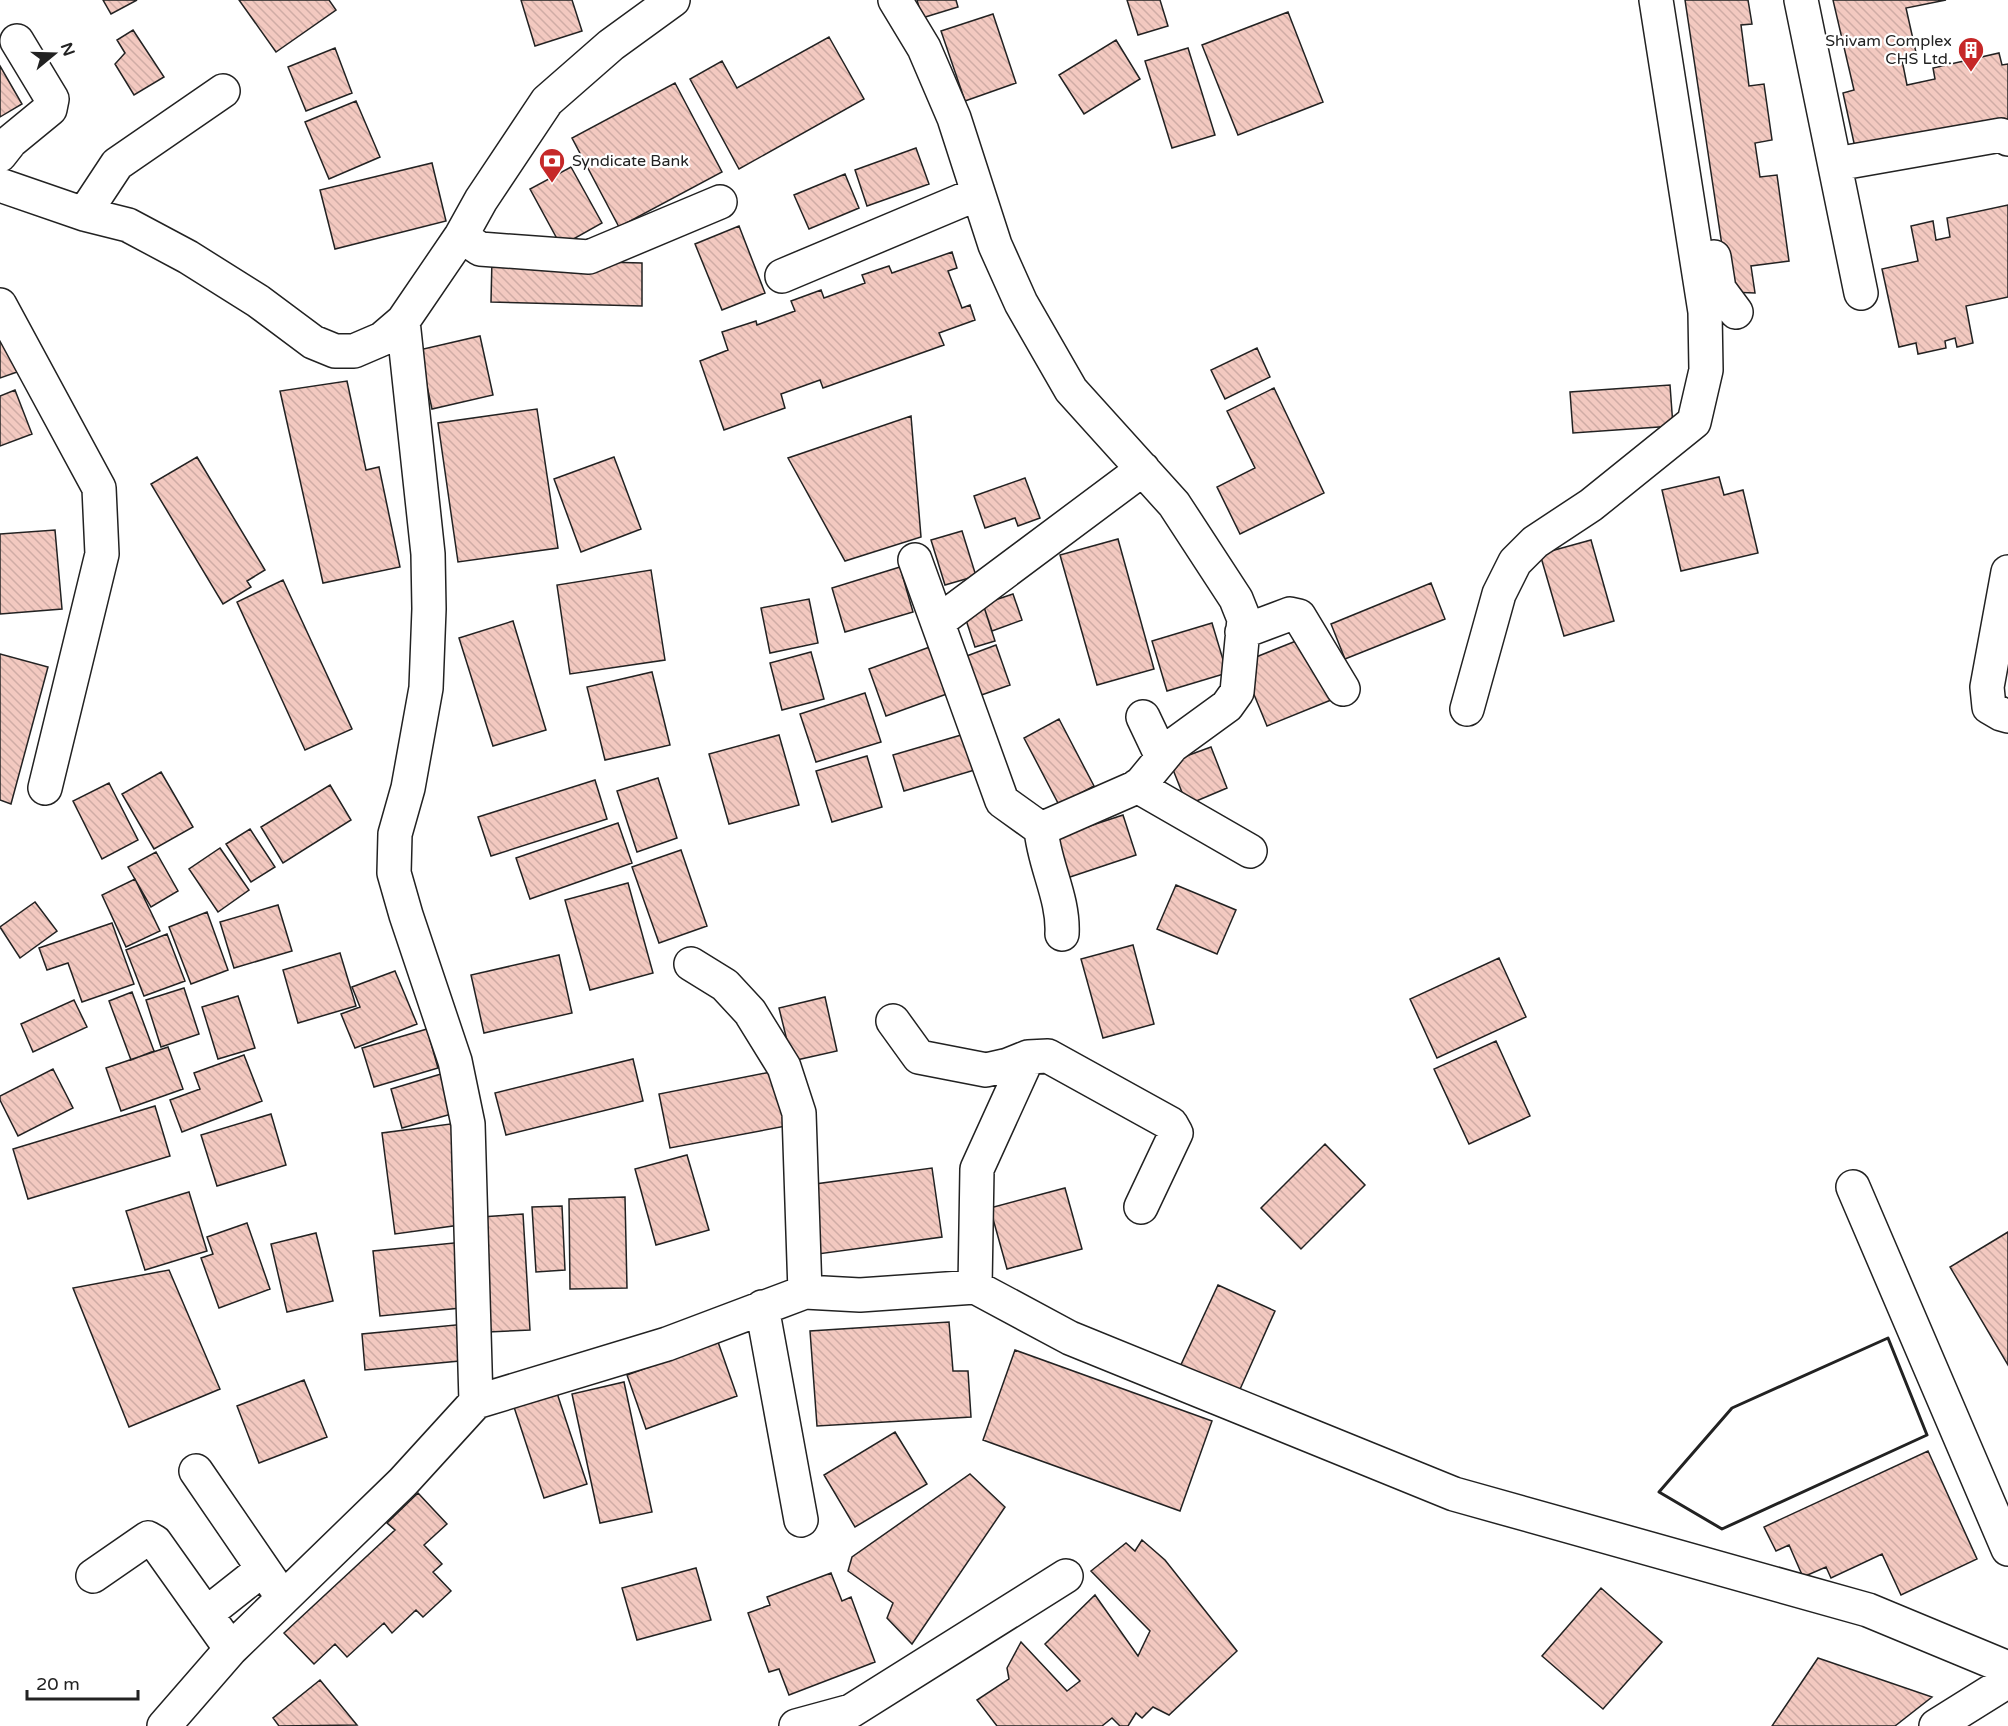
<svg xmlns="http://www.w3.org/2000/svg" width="2008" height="1726" font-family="'Varela Round',sans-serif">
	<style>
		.building { fill: url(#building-back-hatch); stroke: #222; stroke-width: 1.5 }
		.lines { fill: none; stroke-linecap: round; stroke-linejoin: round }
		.minor-casing { stroke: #222; stroke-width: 36 }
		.minor { stroke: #fff; stroke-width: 33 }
		.wall { stroke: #222; stroke-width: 3 }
		.labels { text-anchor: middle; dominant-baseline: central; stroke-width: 4.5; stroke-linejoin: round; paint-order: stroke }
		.poi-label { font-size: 16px; fill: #222; stroke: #fff; text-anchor: end }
	</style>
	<defs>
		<pattern id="building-back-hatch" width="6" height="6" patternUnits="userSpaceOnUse" patternTransform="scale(1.5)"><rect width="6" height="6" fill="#f3c9c0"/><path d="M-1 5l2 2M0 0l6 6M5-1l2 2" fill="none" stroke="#d0aca5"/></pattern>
	</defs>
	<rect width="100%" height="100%" fill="#fff"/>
	<path class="building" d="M 103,0 L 137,0 L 111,14 Z
		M 239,0 L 329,0 L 336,10 L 276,52 Z
		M 521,0 L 572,0 L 582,31 L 535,46 Z
		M 917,0 L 956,0 L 958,7 L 922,18 Z
		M 1127,0 L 1160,0 L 1168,26 L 1138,35 Z
		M 1685,0 L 1748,0 L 1752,24 L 1741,25 L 1749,86 L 1764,84 L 1772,140 L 1755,143 L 1760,177 L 1777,175 L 1789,261 L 1751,266 L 1755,293 L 1729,292 Z
		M 1833,0 L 1946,0 L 1906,8 L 1917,57 L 1902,60 L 1907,85 L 1935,79 L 1933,68 L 1999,53 L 2002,65 L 2008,64 L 2008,119 L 1856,152 L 1843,93 L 1854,90 Z
		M 1288,12 L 1323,102 L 1238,135 L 1202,45 Z
		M 993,14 L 1016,83 L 965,101 L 941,31 Z
		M 133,30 L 164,77 L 134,95 L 115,64 L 125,53 L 117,40 Z
		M 829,37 L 864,99 L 739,169 L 690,79 L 722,61 L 737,88 Z
		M 1116,40 L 1140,79 L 1084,114 L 1059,75 Z
		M 335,48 L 352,93 L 306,111 L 288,67 Z
		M 1188,48 L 1215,135 L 1172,148 L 1145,61 Z
		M 0,66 L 22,104 L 0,117 Z
		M 675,83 L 722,172 L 619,227 L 572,138 Z
		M 356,101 L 380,157 L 329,179 L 305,122 Z
		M 916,148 L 929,184 L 867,206 L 855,170 Z
		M 432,163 L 446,221 L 335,249 L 320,190 Z
		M 571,167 L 602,223 L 561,246 L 530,189 Z
		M 845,174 L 859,208 L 809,229 L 794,195 Z
		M 2008,205 L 2008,297 L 1966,306 L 1973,343 L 1957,347 L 1955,338 L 1945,341 L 1946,348 L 1918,354 L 1916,343 L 1899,347 L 1882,269 L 1918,261 L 1911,226 L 1933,221 L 1936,240 L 1950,237 L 1947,218 Z
		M 739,226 L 765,293 L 722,310 L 695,244 Z
		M 952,252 L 957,268 L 948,271 L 962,308 L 970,305 L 975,320 L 939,333 L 944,345 L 823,388 L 820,380 L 781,394 L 785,408 L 724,430 L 700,361 L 728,350 L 722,332 L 756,321 L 757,325 L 795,311 L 791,301 L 821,290 L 824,298 L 865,283 L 862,275 L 889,266 L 892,273 Z
		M 492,259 L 642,263 L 642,306 L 491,302 Z
		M 0,335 L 17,372 L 0,378 Z
		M 480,336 L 493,395 L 432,409 L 419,350 Z
		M 1257,348 L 1270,377 L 1225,399 L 1211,370 Z
		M 347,381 L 366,470 L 379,467 L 400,567 L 323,583 L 280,391 Z
		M 1670,385 L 1673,426 L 1573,433 L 1570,392 Z
		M 1274,388 L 1324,493 L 1240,534 L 1217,487 L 1255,468 L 1227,411 Z
		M 15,390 L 32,434 L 0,446 L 0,396 Z
		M 537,409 L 558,548 L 458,562 L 438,423 Z
		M 911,416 L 921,537 L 845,561 L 788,458 Z
		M 197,457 L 265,570 L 247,581 L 251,587 L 223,604 L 151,484 Z
		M 614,457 L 641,529 L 581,552 L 554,479 Z
		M 1719,477 L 1724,495 L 1743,490 L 1758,553 L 1681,571 L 1662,490 Z
		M 1025,478 L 1040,518 L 1018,526 L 1015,518 L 985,528 L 974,496 Z
		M 55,530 L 62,609 L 0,614 L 0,534 Z
		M 962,531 L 976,576 L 945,585 L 931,540 Z
		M 1118,539 L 1154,669 L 1097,685 L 1060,555 Z
		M 1591,540 L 1614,621 L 1564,636 L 1540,554 Z
		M 900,567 L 913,612 L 845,632 L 832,588 Z
		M 651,570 L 665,660 L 570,674 L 557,585 Z
		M 283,580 L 352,729 L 305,750 L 237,602 Z
		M 1431,583 L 1445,619 L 1345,659 L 1331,624 Z
		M 1013,594 L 1022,620 L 992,631 L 983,604 Z
		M 809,599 L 818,643 L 770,653 L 761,608 Z
		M 983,604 L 995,641 L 975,647 L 963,611 Z
		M 513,621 L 546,730 L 493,746 L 459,638 Z
		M 1212,623 L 1227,673 L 1167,691 L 1152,641 Z
		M 1306,637 L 1331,700 L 1267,726 L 1241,663 Z
		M 938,644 L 955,691 L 886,716 L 869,669 Z
		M 996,645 L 1010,685 L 970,699 L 956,660 Z
		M 811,652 L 824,699 L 782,710 L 770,663 Z
		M 0,654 L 48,667 L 11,804 L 0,800 Z
		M 652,672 L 670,745 L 605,760 L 587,687 Z
		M 865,693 L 881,742 L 816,762 L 800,714 Z
		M 1059,719 L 1094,786 L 1059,805 L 1024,738 Z
		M 968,733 L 978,769 L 904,791 L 893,755 Z
		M 779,735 L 799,805 L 729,824 L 709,754 Z
		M 1211,747 L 1227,788 L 1187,805 L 1170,762 Z
		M 867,756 L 882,807 L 832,822 L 816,771 Z
		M 161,772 L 193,827 L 154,849 L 122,794 Z
		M 658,778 L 677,838 L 637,852 L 617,791 Z
		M 595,780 L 607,819 L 491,856 L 478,817 Z
		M 109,783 L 138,840 L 102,859 L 73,801 Z
		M 330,785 L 351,820 L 283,863 L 261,827 Z
		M 1123,815 L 1136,855 L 1067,878 L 1053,838 Z
		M 618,823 L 632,863 L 530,899 L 516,858 Z
		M 250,829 L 275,867 L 251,882 L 226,844 Z
		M 220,848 L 249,890 L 218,912 L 189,869 Z
		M 681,850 L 707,926 L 659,943 L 632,867 Z
		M 156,852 L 178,891 L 151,907 L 128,867 Z
		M 135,879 L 160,931 L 126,947 L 102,895 Z
		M 628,883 L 653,973 L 590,990 L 565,900 Z
		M 1176,885 L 1236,910 L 1217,954 L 1157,929 Z
		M 35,902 L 57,931 L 20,958 L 0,927 Z
		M 278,905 L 292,951 L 234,968 L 220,922 Z
		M 207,912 L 228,970 L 191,984 L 169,927 Z
		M 112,923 L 134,984 L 82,1002 L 68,963 L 47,970 L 39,948 Z
		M 167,934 L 185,981 L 144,996 L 126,950 Z
		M 1133,945 L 1154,1024 L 1103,1038 L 1081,959 Z
		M 340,953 L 356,1006 L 298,1023 L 283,970 Z
		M 559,955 L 572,1013 L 484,1033 L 471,975 Z
		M 1499,958 L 1526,1017 L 1437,1058 L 1410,999 Z
		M 395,971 L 417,1024 L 355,1048 L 341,1014 L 360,1007 L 352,987 Z
		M 184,988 L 199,1034 L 161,1047 L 146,1000 Z
		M 132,992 L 154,1051 L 131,1060 L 109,1001 Z
		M 238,996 L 255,1048 L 218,1059 L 202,1007 Z
		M 825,997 L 837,1051 L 792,1061 L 779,1008 Z
		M 74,1000 L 87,1027 L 33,1052 L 21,1024 Z
		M 427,1029 L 438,1068 L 374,1087 L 362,1048 Z
		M 1496,1041 L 1530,1116 L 1469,1144 L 1434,1069 Z
		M 168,1047 L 183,1089 L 121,1111 L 106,1068 Z
		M 244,1055 L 262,1101 L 182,1132 L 170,1100 L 200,1089 L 194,1073 Z
		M 633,1059 L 643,1101 L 506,1135 L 495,1093 Z
		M 53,1069 L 73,1108 L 18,1136 L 0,1100 L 0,1096 Z
		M 451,1071 L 462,1111 L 402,1128 L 391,1089 Z
		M 776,1071 L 786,1126 L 670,1148 L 659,1094 Z
		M 155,1106 L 170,1156 L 28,1199 L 13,1149 Z
		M 271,1114 L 286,1165 L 217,1186 L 201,1135 Z
		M 458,1123 L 460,1225 L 395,1234 L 382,1133 Z
		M 1325,1144 L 1365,1185 L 1301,1249 L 1261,1208 Z
		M 687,1155 L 709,1230 L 656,1245 L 635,1169 Z
		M 932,1168 L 942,1237 L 818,1254 L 808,1185 Z
		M 1065,1188 L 1082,1249 L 1007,1269 L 990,1208 Z
		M 189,1192 L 207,1251 L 145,1270 L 126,1211 Z
		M 625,1197 L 627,1288 L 570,1289 L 569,1199 Z
		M 562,1206 L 565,1270 L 536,1272 L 532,1207 Z
		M 523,1214 L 530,1330 L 488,1332 L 481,1217 Z
		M 247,1223 L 270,1289 L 219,1308 L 201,1258 L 213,1254 L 207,1237 Z
		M 2008,1232 L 2008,1365 L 1950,1267 Z
		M 316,1233 L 333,1301 L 287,1312 L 271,1244 Z
		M 464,1242 L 471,1307 L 380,1316 L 373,1251 Z
		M 169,1270 L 220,1389 L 129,1427 L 73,1288 Z
		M 1218,1285 L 1275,1311 L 1237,1396 L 1179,1369 Z
		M 949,1322 L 953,1371 L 968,1371 L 971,1417 L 817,1426 L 810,1331 Z
		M 466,1324 L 470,1360 L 365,1370 L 362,1334 Z
		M 718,1342 L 737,1396 L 646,1429 L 627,1375 Z
		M 1015,1350 L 1212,1421 L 1180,1511 L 983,1440 Z
		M 304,1380 L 327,1437 L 259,1463 L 237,1406 Z
		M 624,1382 L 652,1512 L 600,1523 L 572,1394 Z
		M 556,1390 L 587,1484 L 544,1498 L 513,1404 Z
		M 895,1432 L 927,1484 L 855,1527 L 824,1475 Z
		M 1928,1451 L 1977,1559 L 1901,1595 L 1882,1554 L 1831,1578 L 1826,1567 L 1803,1577 L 1789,1545 L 1776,1551 L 1764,1527 Z
		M 970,1474 L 1005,1507 L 912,1644 L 887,1618 L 893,1603 L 848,1571 L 852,1557 Z
		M 418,1493 L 447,1524 L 424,1545 L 442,1564 L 433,1572 L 451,1591 L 423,1617 L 416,1610 L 392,1633 L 384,1623 L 347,1657 L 335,1644 L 314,1664 L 284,1633 L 395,1530 L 387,1523 Z
		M 1142,1540 L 1165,1560 L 1237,1651 L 1169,1715 L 1153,1707 L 1142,1718 L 1136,1713 L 1128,1726 L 1120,1726 L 1112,1718 L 1102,1726 L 997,1726 L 977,1700 L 1009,1679 L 1007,1668 L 1021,1642 L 1067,1691 L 1080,1681 L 1045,1644 L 1095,1595 L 1138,1656 L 1150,1631 L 1091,1571 L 1126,1543 L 1135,1551 Z
		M 696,1568 L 711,1620 L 637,1640 L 622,1588 Z
		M 831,1573 L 842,1601 L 851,1597 L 875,1662 L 789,1695 L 779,1669 L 769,1672 L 748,1613 L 770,1605 L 767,1597 Z
		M 1601,1588 L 1662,1642 L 1603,1709 L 1542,1656 Z
		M 1818,1658 L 1932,1697 L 1895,1726 L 1772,1726 Z
		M 320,1680 L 357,1725 L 279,1726 L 273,1718 Z"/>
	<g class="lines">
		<g class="minor-casing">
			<path id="minor" d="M 895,0 L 924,48 L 954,118 L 995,245 L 1021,303 L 1071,390 L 1174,504 L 1236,599 L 1244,619 L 1237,692 L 1227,706 L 1172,746 L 1139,786 L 1041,829 L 1002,801 L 915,560
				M 1801,0 L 1861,293
				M 0,155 L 11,141 L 50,109 L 52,99 L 17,41
				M 1836,164 L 2001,135 L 2008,139
				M 0,185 L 84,214 L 128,225 L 188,257 L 258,301 L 313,342 L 335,351 L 354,351 L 382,339 L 403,321 L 461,236 L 481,200 L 547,101 L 611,45 L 673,0
				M 84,214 L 117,164 L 223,91
				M 461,236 L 480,249 L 589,257 L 720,202
				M 1714,257 L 1719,289 L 1736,312
				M 782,276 L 977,194
				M 0,305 L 99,488 L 102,554 L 45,788
				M 403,321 L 428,554 L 429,609 L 426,688 L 408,788 L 395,834 L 394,873 L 406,915 L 455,1061 L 468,1124 L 476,1402
				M 2008,572 L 1987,687 L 1989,707 L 2001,714 L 2008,716
				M 938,622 L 1143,469
				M 1242,632 L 1290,614 L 1299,616 L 1343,689
				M 1467,709 L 1499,594 L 1515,562 L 1535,542 L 1591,505 L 1694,422 L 1706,370 L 1705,312 L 1656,0
				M 1143,717 L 1162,757
				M 1137,786 L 1250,851
				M 1041,829 C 1044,865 1064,898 1062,934
				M 691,964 L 725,985 L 750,1012 L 784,1067 L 799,1113 L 805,1292
				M 893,1021 L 919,1057 L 986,1070 L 1008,1065 L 1028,1057 L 977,1169 L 975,1287
				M 1028,1057 L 1048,1056 L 1171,1124 L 1176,1133 L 1141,1207
				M 1853,1187 L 2008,1549
				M 762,1307 L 801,1520
				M 196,1471 L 283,1598
				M 93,1576 L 148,1538 L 155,1542 L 231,1649
				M 206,1614 L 263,1569
				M 164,1726 L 231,1649 L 403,1482 L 476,1402 L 667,1344 L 805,1292 L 860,1295 L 975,1287 L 1070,1338 L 1454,1494 L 1868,1610 L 2008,1668
				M 796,1726 L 851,1711 L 1066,1576
				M 1936,1726 L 2008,1681"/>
		</g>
		<use href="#minor" class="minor"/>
		<path class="wall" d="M 1888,1338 L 1927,1435 L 1722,1529 L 1659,1492 L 1732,1408 Z"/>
	</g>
	<defs>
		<g id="building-pin" transform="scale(1.35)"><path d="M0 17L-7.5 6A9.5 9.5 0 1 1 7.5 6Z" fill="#c62828" stroke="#fff"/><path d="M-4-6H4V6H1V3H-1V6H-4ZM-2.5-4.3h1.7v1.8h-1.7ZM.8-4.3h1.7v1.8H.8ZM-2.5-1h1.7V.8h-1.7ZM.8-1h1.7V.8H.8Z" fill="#fff"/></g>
		<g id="bank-pin" transform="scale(1.35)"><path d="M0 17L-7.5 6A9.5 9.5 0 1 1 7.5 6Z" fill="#c62828" stroke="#fff"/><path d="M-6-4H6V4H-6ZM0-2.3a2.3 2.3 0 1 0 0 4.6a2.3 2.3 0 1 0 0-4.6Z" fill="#fff"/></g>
	</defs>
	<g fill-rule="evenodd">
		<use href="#building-pin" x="1971" y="50"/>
		<use href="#bank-pin" x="552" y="161"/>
	</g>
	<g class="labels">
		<g class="poi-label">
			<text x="1952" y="41">Shivam Complex<tspan x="1952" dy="18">CHS Ltd.</tspan></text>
			<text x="572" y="161" text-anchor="start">Syndicate Bank</text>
		</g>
	</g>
	<g transform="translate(54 54) rotate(71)" stroke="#ffffff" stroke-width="4.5" paint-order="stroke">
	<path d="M0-4.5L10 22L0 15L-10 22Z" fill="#222222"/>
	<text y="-9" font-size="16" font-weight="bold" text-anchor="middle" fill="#222222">N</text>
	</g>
	<path d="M27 1690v9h111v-9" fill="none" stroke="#222222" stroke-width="3"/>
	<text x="36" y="1690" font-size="18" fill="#222222" stroke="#ffffff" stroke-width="4.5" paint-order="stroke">20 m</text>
</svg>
